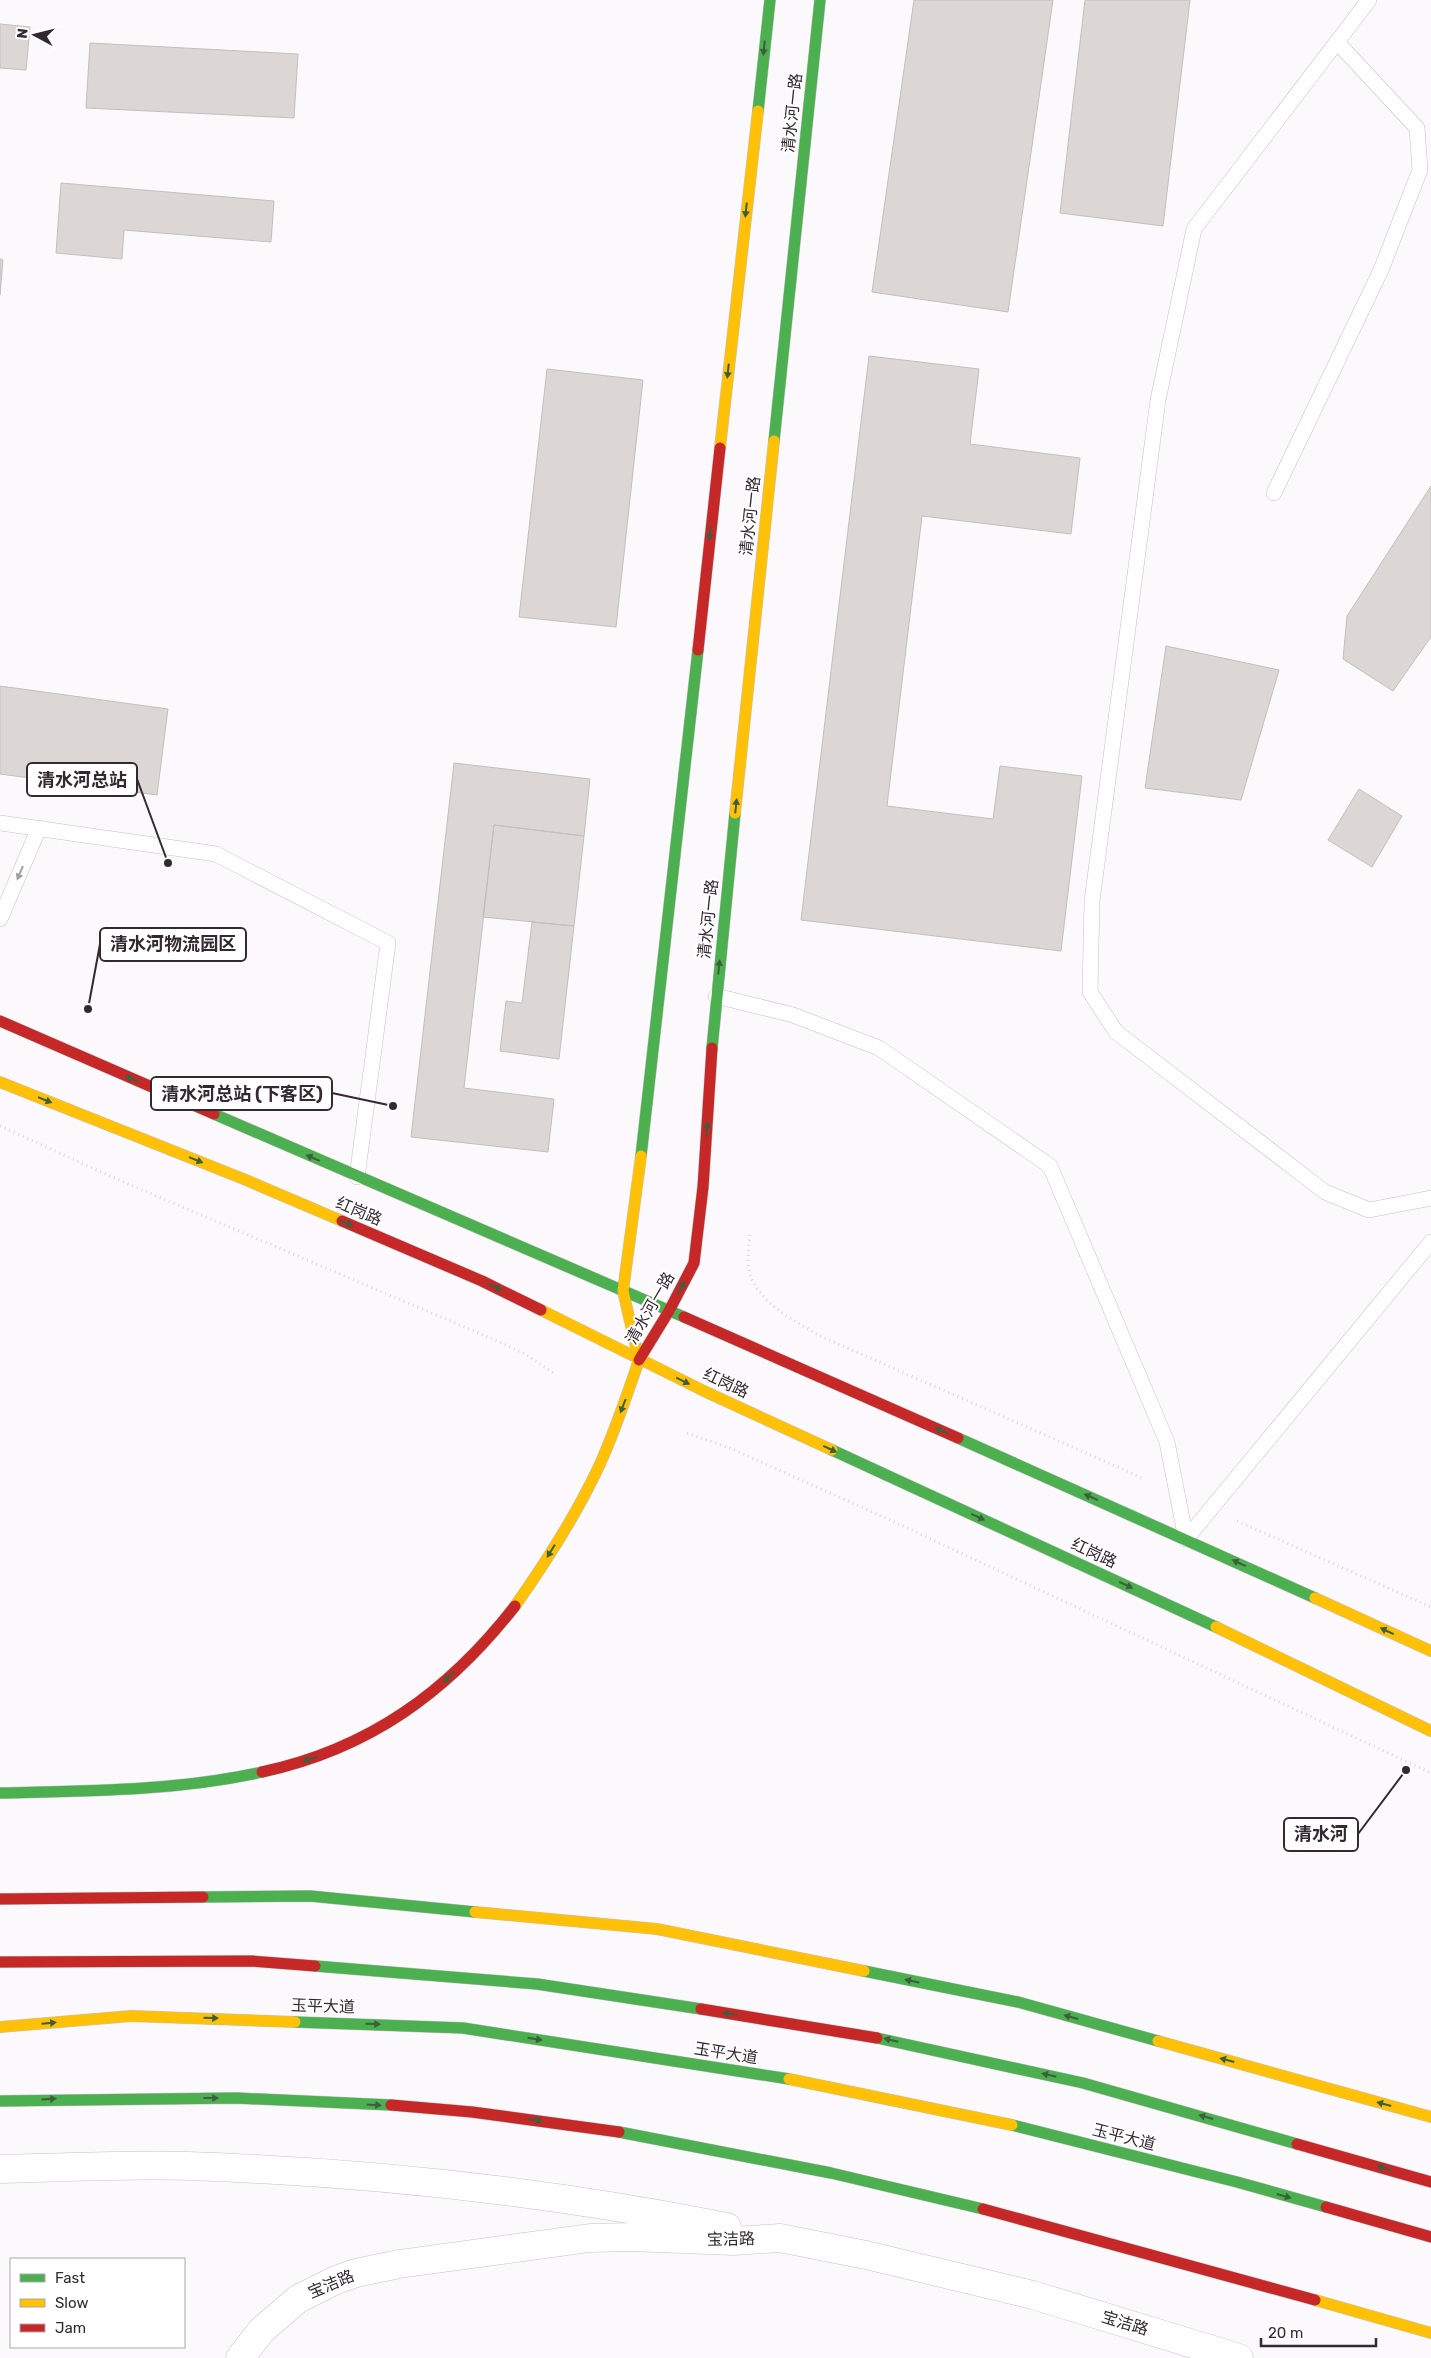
<svg xmlns="http://www.w3.org/2000/svg" width="1431" height="2358" font-family="Rubik,'Noto Sans SC',sans-serif">
	<style>
		.building { fill: #dcd7d4; stroke: #c3bfbb }
		.lines { fill: none; stroke-linecap: round; stroke-linejoin: round }
		.lane-casing { stroke: #c6c1c6; stroke-width: 16 }
		.street-casing { stroke: #c6c1c6; stroke-width: 29 }
		.fast-casing { stroke: #c6c1c6; stroke-width: 12 }
		.slow-casing { stroke: #c6c1c6; stroke-width: 12 }
		.jam-casing { stroke: #c6c1c6; stroke-width: 12 }
		.path { stroke: #d8d6d8; stroke-width: 3; stroke-dasharray: 1 4; stroke-linecap: butt }
		.lane { stroke: #fefefe; stroke-width: 15 }
		.street { stroke: #fefefe; stroke-width: 28 }
		.fast { stroke: #4caf50; stroke-width: 11 }
		.slow { stroke: #ffc107; stroke-width: 11 }
		.jam { stroke: #c62828; stroke-width: 11 }
		.oneway { fill: #3c5f3d }
		.oneway2 { fill: #a29ea2 }
		.labels { text-anchor: middle; dominant-baseline: central; stroke-width: 4; stroke-linejoin: round; paint-order: stroke }
		.street-label { font-size: 16px; fill: #322931; stroke: #fff }
		.leader { fill: none; stroke: #322931; stroke-width: 2 }
		.callout-dot { fill: #322931; stroke: #fff; stroke-width: 2 }
		.callout { fill: #fff; stroke: #322931; stroke-width: 2 }
		.callout-label { font-size: 18px; text-anchor: middle; font-weight: bold; fill: #322931 }
	</style>
	<rect width="100%" height="100%" fill="#fbf9fb"/>
	<path class="building" d="M 914,0 L 1053,0 L 1008,312 L 872,292 Z
		M 1085,0 L 1190,0 L 1163,226 L 1060,213 Z
		M 0,24 L 30,27 L 26,70 L 0,68 Z
		M 90,43 L 298,54 L 294,118 L 86,108 Z
		M 61,183 L 274,201 L 271,242 L 124,230 L 122,259 L 56,253 Z
		M 0,259 L 3,260 L 0,295 Z
		M 869,356 L 979,369 L 970,444 L 1080,458 L 1071,534 L 922,516 L 887,806 L 993,819 L 1000,766 L 1082,776 L 1061,951 L 801,920 Z
		M 547,369 L 643,380 L 616,627 L 519,617 Z
		M 1431,486 L 1431,637 L 1393,691 L 1343,659 L 1347,616 Z
		M 1166,646 L 1279,670 L 1241,800 L 1145,788 Z
		M 0,686 L 168,709 L 157,795 L 0,774 Z
		M 454,763 L 590,779 L 584,836 L 494,825 L 464,1088 L 554,1099 L 548,1152 L 411,1137 Z
		M 1359,789 L 1402,816 L 1372,867 L 1328,840 Z
		M 494,825 L 584,836 L 574,926 L 483,917 Z
		M 532,922 L 574,926 L 559,1059 L 500,1051 L 506,1001 L 522,1003 Z"/>
	<g class="lines">
		<g class="lane-casing">
			<path id="lane" d="M 1369,0 L 1194,229 L 1158,400 L 1092,901 L 1090,992 L 1116,1032 L 1325,1192 L 1369,1210 L 1431,1198
				M 1274,493 L 1381,270 L 1420,170 L 1417,128 L 1337,42
				M 0,823 L 216,854 L 388,943 L 357,1177
				M 0,919 L 39,828
				M 716,996 L 793,1015 L 879,1048 L 1050,1166 L 1167,1442 L 1186,1539
				M 1186,1539 L 1431,1242"/>
		</g>
		<g class="street-casing">
			<path id="street" d="M 0,2169 C 63,2168 126,2164 188,2166 C 369,2172 550,2192 727,2227
				M 240,2358 L 262,2330 L 298,2299 L 336,2280 L 356,2273 L 399,2264 L 590,2238 L 630,2237 L 734,2241 L 780,2238 L 866,2255 L 1033,2295 L 1239,2358"/>
		</g>
		<g class="fast-casing">
			<path id="fast" d="M 758,111 L 770,0
				M 774,441 L 820,0
				M 712,1048 L 735,813
				M 214,1114 L 684,1317
				M 641,1156 L 698,650
				M 958,1438 L 1315,1598
				M 832,1450 L 1216,1627
				M 0,1793 C 87,1791 176,1791 262,1772
				M 203,1897 L 310,1896 L 475,1912
				M 315,1966 L 537,1984 L 701,2009
				M 864,1971 L 1018,2002 L 1158,2041
				M 295,2022 L 463,2028 L 789,2079
				M 877,2038 L 1083,2083 L 1297,2144
				M 0,2101 L 236,2098 L 391,2105
				M 1012,2125 L 1237,2182 L 1326,2207
				M 619,2132 L 831,2173 L 983,2209"/>
		</g>
		<g class="slow-casing">
			<path id="slow" d="M 720,448 L 758,111
				M 735,813 L 774,441
				M 0,1082 L 246,1180 L 342,1221
				M 541,1310 L 706,1392 L 832,1450
				M 639,1360 L 623,1291 L 641,1156
				M 1315,1598 L 1431,1651
				M 515,1606 C 546,1562 577,1514 600,1464 C 615,1431 627,1395 639,1360
				M 1216,1627 L 1431,1731
				M 475,1912 L 657,1929 L 864,1971
				M 0,2027 L 131,2016 L 295,2022
				M 1158,2041 L 1431,2117
				M 789,2079 L 1012,2125
				M 1315,2300 L 1431,2333"/>
		</g>
		<g class="jam-casing">
			<path id="jam" d="M 698,650 L 720,448
				M 0,1021 L 214,1114
				M 342,1221 L 482,1281 L 541,1310
				M 684,1317 L 958,1438
				M 639,1360 L 669,1311 L 694,1263 L 703,1187 L 712,1048
				M 262,1772 C 369,1749 448,1692 515,1606
				M 0,1899 L 203,1897
				M 0,1962 L 252,1961 L 315,1966
				M 701,2009 L 877,2038
				M 391,2105 L 472,2112 L 619,2132
				M 1297,2144 L 1431,2182
				M 1326,2207 L 1431,2237
				M 983,2209 L 1315,2300"/>
		</g>
		<path class="path" d="M 0,1126 L 119,1180 L 495,1340 L 525,1354 L 555,1374
			M 750,1235 C 749,1247 746,1265 751,1277 C 762,1305 795,1321 820,1336 L 1145,1479
			M 687,1433 L 732,1449 L 890,1520 L 1431,1773
			M 1237,1521 L 1431,1607"/>
		<use href="#lane" class="lane"/>
		<use href="#street" class="street"/>
		<use href="#fast" class="fast"/>
		<use href="#slow" class="slow"/>
		<use href="#jam" class="jam"/>
	</g>
	<defs><path id="oneway-solid" d="M-6-.8H1V-3.2L6.5 0L1 3.2V.8H-6Z" transform="scale(1.25)"/></defs>
	<g class="oneway">
		<use href="#oneway-solid" transform="translate(764 48) rotate(96)"/>
		<use href="#oneway-solid" transform="translate(746 210) rotate(96)"/>
		<use href="#oneway-solid" transform="translate(728 371) rotate(96)"/>
		<use href="#oneway-solid" transform="translate(710 533) rotate(96)"/>
		<use href="#oneway-solid" transform="translate(736 806) rotate(-84)"/>
		<use href="#oneway-solid" transform="translate(719 967) rotate(-84)"/>
		<use href="#oneway-solid" transform="translate(132 1079) rotate(-157)"/>
		<use href="#oneway-solid" transform="translate(45 1100) rotate(22)"/>
		<use href="#oneway-solid" transform="translate(707 1129) rotate(-86)"/>
		<use href="#oneway-solid" transform="translate(313 1158) rotate(-157)"/>
		<use href="#oneway-solid" transform="translate(196 1160) rotate(22)"/>
		<use href="#oneway-solid" transform="translate(346 1223) rotate(23)"/>
		<use href="#oneway-solid" transform="translate(495 1287) rotate(25)"/>
		<use href="#oneway-solid" transform="translate(681 1288) rotate(-63)"/>
		<use href="#oneway-solid" transform="translate(683 1381) rotate(26)"/>
		<use href="#oneway-solid" transform="translate(623 1406) rotate(111)"/>
		<use href="#oneway-solid" transform="translate(942 1431) rotate(-156)"/>
		<use href="#oneway-solid" transform="translate(830 1449) rotate(25)"/>
		<use href="#oneway-solid" transform="translate(1091 1497) rotate(-156)"/>
		<use href="#oneway-solid" transform="translate(978 1517) rotate(25)"/>
		<use href="#oneway-solid" transform="translate(551 1551) rotate(122)"/>
		<use href="#oneway-solid" transform="translate(1239 1563) rotate(-155)"/>
		<use href="#oneway-solid" transform="translate(1126 1585) rotate(25)"/>
		<use href="#oneway-solid" transform="translate(1387 1631) rotate(-155)"/>
		<use href="#oneway-solid" transform="translate(449 1677) rotate(138)"/>
		<use href="#oneway-solid" transform="translate(310 1759) rotate(164)"/>
		<use href="#oneway-solid" transform="translate(912 1981) rotate(-168)"/>
		<use href="#oneway-solid" transform="translate(730 2014) rotate(-171)"/>
		<use href="#oneway-solid" transform="translate(1071 2017) rotate(-165)"/>
		<use href="#oneway-solid" transform="translate(211 2018) rotate(2)"/>
		<use href="#oneway-solid" transform="translate(49 2023) rotate(-5)"/>
		<use href="#oneway-solid" transform="translate(373 2024) rotate(2)"/>
		<use href="#oneway-solid" transform="translate(535 2039) rotate(9)"/>
		<use href="#oneway-solid" transform="translate(891 2040) rotate(-167)"/>
		<use href="#oneway-solid" transform="translate(1227 2060) rotate(-165)"/>
		<use href="#oneway-solid" transform="translate(1049 2075) rotate(-167)"/>
		<use href="#oneway-solid" transform="translate(211 2098)"/>
		<use href="#oneway-solid" transform="translate(49 2099) rotate(-3)"/>
		<use href="#oneway-solid" transform="translate(1384 2104) rotate(-165)"/>
		<use href="#oneway-solid" transform="translate(374 2105) rotate(4)"/>
		<use href="#oneway-solid" transform="translate(1206 2117) rotate(-164)"/>
		<use href="#oneway-solid" transform="translate(535 2120) rotate(7)"/>
		<use href="#oneway-solid" transform="translate(1384 2168) rotate(-164)"/>
		<use href="#oneway-solid" transform="translate(1284 2196) rotate(16)"/>
	</g>
	<use class="oneway2" href="#oneway-solid" transform="translate(20 873) rotate(113)"/>
	<g class="labels">
		<g class="street-label">
			<text transform="translate(792 113) rotate(-84)">清水河一路</text>
			<text transform="translate(750 516) rotate(-84)">清水河一路</text>
			<text transform="translate(708 919) rotate(-84)">清水河一路</text>
			<text transform="translate(359 1211) rotate(23)">红岗路</text>
			<text transform="translate(650 1308) rotate(-60)">清水河一路</text>
			<text transform="translate(726 1383) rotate(25)">红岗路</text>
			<text transform="translate(1094 1553) rotate(25)">红岗路</text>
			<text transform="translate(323 2006) rotate(2)">玉平大道</text>
			<text transform="translate(726 2053) rotate(9)">玉平大道</text>
			<text transform="translate(1124 2137) rotate(14)">玉平大道</text>
			<text transform="translate(731 2239) rotate(-1)">宝洁路</text>
			<text transform="translate(331 2284) rotate(-23)">宝洁路</text>
			<text transform="translate(1125 2323) rotate(17)">宝洁路</text>
		</g>
	</g>
	<path class="leader" d="M168 863L137 779M88 1009L100 944M393 1106L332 1093M1406 1770L1358 1834"/>
	<g class="callout-dot">
		<circle cx="168" cy="863" r="5"/>
		<circle cx="88" cy="1009" r="5"/>
		<circle cx="393" cy="1106" r="5"/>
		<circle cx="1406" cy="1770" r="5"/>
	</g>
	<g class="callout">
		<rect x="27" y="763" width="110" height="33" rx="5"/>
		<rect x="100" y="928" width="146" height="33" rx="5"/>
		<rect x="151" y="1077" width="181" height="33" rx="5"/>
		<rect x="1284" y="1818" width="74" height="33" rx="5"/>
	</g>
	<g class="callout-label">
		<text x="82" y="786">清水河总站</text>
		<text x="173" y="950">清水河物流园区</text>
		<text x="242" y="1100">清水河总站 (下客区)</text>
		<text x="1321" y="1840">清水河</text>
	</g>
	<rect x="10" y="2258" width="175" height="90" fill="#ffffff" stroke="#ada9ad"/>
	<rect x="20" y="2274" width="25" height="8" fill="#4caf50" stroke="#ada9ad"/>
	<text x="55" y="2283" font-size="15" fill="#322931">Fast</text>
	<rect x="20" y="2299" width="25" height="8" fill="#ffc107" stroke="#ada9ad"/>
	<text x="55" y="2308" font-size="15" fill="#322931">Slow</text>
	<rect x="20" y="2324" width="25" height="8" fill="#c62828" stroke="#ada9ad"/>
	<text x="55" y="2333" font-size="15" fill="#322931">Jam</text>
	<g transform="translate(35 35) rotate(277)" stroke="#ffffff" stroke-width="4" paint-order="stroke">
	<path d="M0-4L9 19L0 12L-9 19Z" fill="#322931"/>
	<text y="-8" font-size="14" font-weight="bold" text-anchor="middle" fill="#322931">N</text>
	</g>
	<path d="M1261 2338v8h115v-8" fill="none" stroke="#322931" stroke-width="2.5"/>
	<text x="1268" y="2338" font-size="15" fill="#322931" stroke="#ffffff" stroke-width="4" paint-order="stroke">20 m</text>
</svg>
